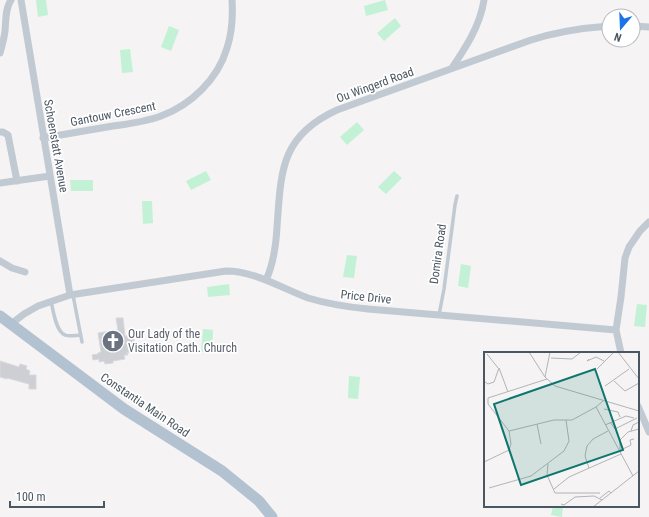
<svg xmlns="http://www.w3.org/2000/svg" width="649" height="517" font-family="'Roboto Condensed',sans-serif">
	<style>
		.pitch { fill: #c3f1d5 }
		.building { fill: #cdcfd5; stroke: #d7d9de }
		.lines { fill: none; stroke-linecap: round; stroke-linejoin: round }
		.service { stroke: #c1cad2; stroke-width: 3.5 }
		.minor { stroke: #c1cad2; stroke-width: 7 }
		.primary { stroke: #b3c2d1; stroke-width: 11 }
		.labels { text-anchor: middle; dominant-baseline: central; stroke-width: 3.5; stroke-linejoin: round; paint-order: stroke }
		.street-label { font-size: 12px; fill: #4a5661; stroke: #fff }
		.worship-label { font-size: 12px; fill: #5b616d; stroke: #fff; text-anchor: start }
		.inset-road { fill: none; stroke: #b1b4b9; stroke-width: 1 }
		.view { fill: #0f766e; fill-opacity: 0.15; stroke: #0f766e; stroke-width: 2 }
		.inset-edge { fill: none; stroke: #4a5661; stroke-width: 2 }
	</style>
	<rect width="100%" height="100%" fill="#f5f3f3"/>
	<path class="pitch" d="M 36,0 L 46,0 L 48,15 L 38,17 Z
		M 385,0 L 388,10 L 366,16 L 364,6 Z
		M 395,18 L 401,26 L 384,41 L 377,33 Z
		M 169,26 L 179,30 L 171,51 L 161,47 Z
		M 130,49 L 133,72 L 122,73 L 120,50 Z
		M 357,122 L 364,130 L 347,145 L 340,137 Z
		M 206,171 L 211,180 L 191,190 L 186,181 Z
		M 394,171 L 402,178 L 386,194 L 378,187 Z
		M 70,180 L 93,180 L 93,191 L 71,191 Z
		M 152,201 L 153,223 L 143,224 L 142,201 Z
		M 347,255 L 357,256 L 354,278 L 343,277 Z
		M 461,264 L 471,266 L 468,288 L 458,286 Z
		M 229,284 L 230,295 L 208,297 L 207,287 Z
		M 637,304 L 647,305 L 645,327 L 634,326 Z
		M 203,329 L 213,330 L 212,352 L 201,352 Z
		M 349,376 L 360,377 L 358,399 L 348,398 Z
		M 553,506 L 563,506 L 562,517 L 551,515 Z"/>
	<path class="building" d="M 116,318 L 123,318 L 125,336 L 133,335 L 136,350 L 132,351 L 133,352 L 127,353 L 128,355 L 124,355 L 125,359 L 113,361 L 113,363 L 105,364 L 104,361 L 99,362 L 99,359 L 93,360 L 92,355 L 98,354 L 98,353 L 101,352 L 98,333 L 118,330 Z
		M 0,361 L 19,367 L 20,364 L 27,366 L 26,369 L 30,371 L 29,375 L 36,375 L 36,389 L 29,389 L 29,384 L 7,378 L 7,379 L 0,377 Z"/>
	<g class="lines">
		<path class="service" d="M 73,295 L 82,342
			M 51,301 C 53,310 56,332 65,335 C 70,337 76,335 81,335
			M 439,315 L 444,289 L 455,205 L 457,196"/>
		<path class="minor" d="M 21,0 L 70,295
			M 633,26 L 649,27
			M 0,53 C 2,46 4,39 5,31 C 6,21 5,9 11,0
			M 452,68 C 466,47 480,26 484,0
			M 0,132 L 3,132 L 8,135 L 17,181
			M 43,138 C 67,134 90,130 113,126 C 129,124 145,122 161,116 C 191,105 218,79 227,48 C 232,33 233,16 232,0
			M 0,183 L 50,176
			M 0,261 L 12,268 L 25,272
			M 266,280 C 274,263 276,245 277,227 C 281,172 280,136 337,110 L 531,40 C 556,32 582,28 609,26
			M 11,324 L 24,314 L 38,306 L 70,295 L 226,271 C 255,271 281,288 308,298 C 328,304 347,307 368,309 L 616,330
			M 621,353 L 616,330 L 621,297 L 625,258 L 629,247 L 640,231 L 649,222
			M 638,406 L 649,432"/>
		<path class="primary" d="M 0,316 L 124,409 L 222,471 L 259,501 L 272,517"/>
	</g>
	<defs>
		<g id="church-disc" transform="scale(1.15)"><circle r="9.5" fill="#6b7280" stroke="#fff"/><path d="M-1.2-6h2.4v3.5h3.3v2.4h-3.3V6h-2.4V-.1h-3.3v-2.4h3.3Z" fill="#fff"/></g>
	</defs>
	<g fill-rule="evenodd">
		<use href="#church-disc" x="113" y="341"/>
	</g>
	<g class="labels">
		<g class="street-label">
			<text transform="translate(375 85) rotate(-20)">Ou Wingerd Road</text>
			<text transform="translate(113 114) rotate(-11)">Gantouw Crescent</text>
			<text transform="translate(56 146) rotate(80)">Schoenstatt Avenue</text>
			<text transform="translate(438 254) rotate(-82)">Domira Road</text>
			<text transform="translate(366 297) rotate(6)">Price Drive</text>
			<text transform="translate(145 405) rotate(34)">Constantia Main Road</text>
		</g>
		<g class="worship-label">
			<text x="128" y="334">Our Lady of the<tspan x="128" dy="14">Visitation Cath. Church</tspan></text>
		</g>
	</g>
	<g transform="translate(484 352)">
		<rect width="155" height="155" fill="#f5f3f3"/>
		<path class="inset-road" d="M 45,0 L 61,25 L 71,34 L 155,59M 134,0 L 155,27M 3,2 L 14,16M 67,6 L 88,7 L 97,0M 105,7 L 103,9 L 112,5 L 120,9M 113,17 L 130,0M 61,25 L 66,0M 130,29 L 141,39 L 155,31M 1,30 L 4,32 L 10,30 L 15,16 L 24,40M 121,34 L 145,17M 112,55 L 149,124M 120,57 L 134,60 L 136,65M 126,70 L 131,77 L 153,66M 53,72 L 57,92M 121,73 L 142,64 L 150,66M 25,79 L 70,68 L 88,68 L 112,55 L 119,49M 147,79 L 149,73 L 155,70M 137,98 L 147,93 L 146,88 L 150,87M 136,99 L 136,88 L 144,80 L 155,77M 0,110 L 25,98 L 27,92 L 25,79 L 4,52 L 4,46 L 63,27M 64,112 L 63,123 L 71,141 L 116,141M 105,116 L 101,104 L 103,94 L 109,87 L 124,79M 5,136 L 47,124 L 80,99 L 85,89 L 82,68M 70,137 L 85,125 L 137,102M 116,146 L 125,139 L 127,141M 77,152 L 80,153 L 91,145 L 110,144 L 118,148M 109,155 L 155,119"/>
		<path class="view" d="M 111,17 L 139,98 L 37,133 L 10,52 Z"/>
		<rect width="155" height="155" class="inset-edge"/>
	</g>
	<g transform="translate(621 28) rotate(199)"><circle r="19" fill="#ffffff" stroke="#b7bbc0"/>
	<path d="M0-3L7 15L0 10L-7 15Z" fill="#1a73e8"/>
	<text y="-6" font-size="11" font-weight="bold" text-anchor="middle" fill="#4a5661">N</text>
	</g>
	<path d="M10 501v6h94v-6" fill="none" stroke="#4a5661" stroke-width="2"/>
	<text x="16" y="501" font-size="12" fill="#4a5661" stroke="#ffffff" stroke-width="3" paint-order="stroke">100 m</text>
</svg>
